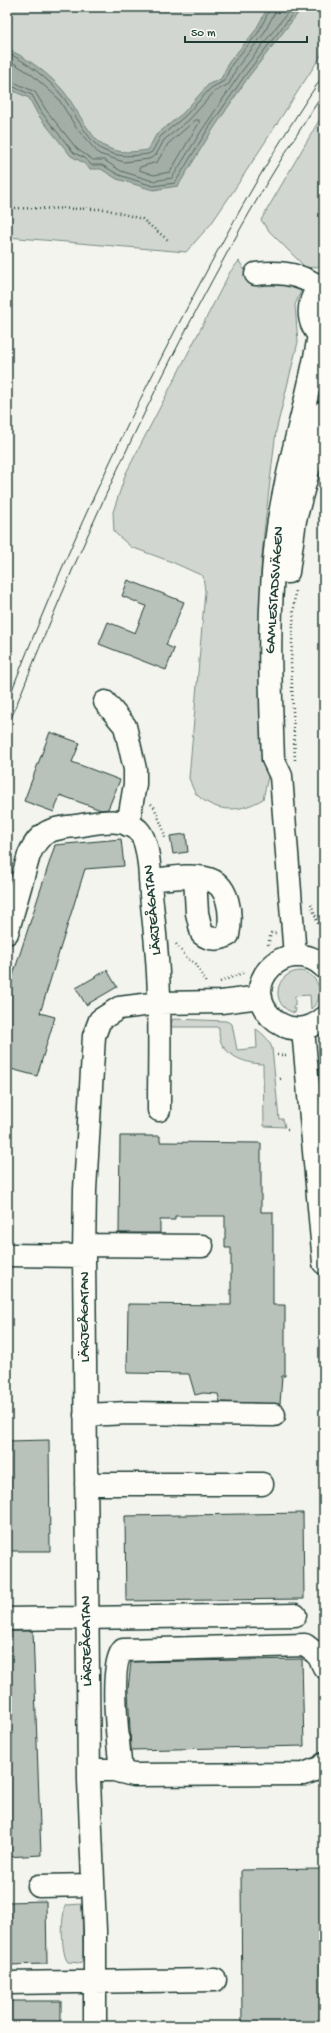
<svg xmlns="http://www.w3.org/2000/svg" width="331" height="2033" font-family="'Gochi Hand',sans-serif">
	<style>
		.green { fill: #d1d6d1; stroke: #788a82 }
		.water { fill: #a3aea7; stroke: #6e8179 }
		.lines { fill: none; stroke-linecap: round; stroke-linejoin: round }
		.shore { stroke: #546a62; stroke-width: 1 }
		.building { fill: #b9c1bb; stroke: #1f3d34 }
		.minor-casing { stroke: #1f3d34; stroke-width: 25 }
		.path { stroke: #1f3d34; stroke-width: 2.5; stroke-dasharray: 1 3; stroke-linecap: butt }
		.minor { stroke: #fdfcf7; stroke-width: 22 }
		.tram { stroke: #1f3d34; stroke-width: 1 }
		.labels { text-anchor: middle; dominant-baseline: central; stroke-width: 3.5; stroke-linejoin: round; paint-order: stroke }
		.street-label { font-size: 15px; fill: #1f3d34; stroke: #fdfcf7 }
	</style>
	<rect width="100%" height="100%" fill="#f4f4ef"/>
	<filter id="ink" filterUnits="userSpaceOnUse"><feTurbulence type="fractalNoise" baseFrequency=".025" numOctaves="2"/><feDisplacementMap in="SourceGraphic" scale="8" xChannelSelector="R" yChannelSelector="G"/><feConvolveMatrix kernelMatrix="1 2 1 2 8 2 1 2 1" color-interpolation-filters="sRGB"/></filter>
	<g filter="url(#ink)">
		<path class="green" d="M 7,7 L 324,7 L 324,51 L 234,190 L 211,224 L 186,252 L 7,237 Z
			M 324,112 L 324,266 L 306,268 L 269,231 L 261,220 Z
			M 239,261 L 254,285 L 277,278 L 304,284 L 295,305 L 298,342 L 276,431 L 264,532 L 261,570 L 268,777 L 263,799 C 241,812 218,814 197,795 C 193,791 191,783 189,778 L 205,591 L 203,576 L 172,562 L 131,547 L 114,532 L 113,512 L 126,473 L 230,272 Z
			M 301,971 C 319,975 327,996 311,1009 L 310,995 L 295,996 L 295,1006 L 293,1006 L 293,1009 L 296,1009 L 295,1013 C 269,1007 274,971 301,971 Z
			M 173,1019 L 226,1021 L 232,1024 L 237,1050 L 257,1048 L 256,1029 C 264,1034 269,1040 272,1048 L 279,1119 L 283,1119 L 285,1127 L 264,1126 L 263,1064 C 248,1064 226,1057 220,1040 C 219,1037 219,1031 219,1027 L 169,1027 Z
			M 82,1904 L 83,1960 L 80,1963 L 68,1962 C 61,1956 60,1912 67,1905 Z"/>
		<path class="water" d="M 268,7 L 303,7 L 249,76 L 210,134 L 178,186 L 153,190 L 117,179 L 101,169 L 90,169 L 82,162 L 71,156 L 38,115 L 29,98 L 7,88 L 7,49 C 27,57 53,77 65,93 C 75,106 92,141 106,147 C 120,154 133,152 148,150 L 156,135 L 183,113 L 209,84 L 221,79 L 229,62 L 255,31 Z"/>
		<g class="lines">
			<path class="shore" d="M 7,53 C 25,60 51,81 63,97 C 72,109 90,144 103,150 C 118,158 133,156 148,154 L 152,152 L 160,137 L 185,116 L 211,88 L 224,81 L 232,64 L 258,33 L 271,7
				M 7,59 L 31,74 L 58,98 L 77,129 L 99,154 L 124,162 L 149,159 L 156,155 L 164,140 L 189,120 L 214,92 L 229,84 L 237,67 L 263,35 L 275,12 L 276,7
				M 7,79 L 35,92 L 46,110 L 77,149 L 93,160 L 104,160 L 121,171 L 153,181 L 172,178 L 202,130 L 242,71 L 292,7
				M 7,84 L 32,95 L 42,113 L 74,153 L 85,158 L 91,165 L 102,165 L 119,175 L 153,186 L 175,183 L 206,132 L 246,74 L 298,7
				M 196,120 L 199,120 L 199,123 L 170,172 L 154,175 L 139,170 L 140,167 L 157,162 L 168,144 Z"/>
		</g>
		<path class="building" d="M 128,580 L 184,602 L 166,645 L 174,649 L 166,670 L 99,644 L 108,622 L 135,633 L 146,606 L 122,596 Z
			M 50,732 L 80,743 L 72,762 L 120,780 L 108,809 L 101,810 L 60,795 L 54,812 L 24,801 Z
			M 186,834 L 188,852 L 173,854 L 170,836 Z
			M 121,839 L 124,866 L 85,869 L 40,1013 L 55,1017 L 37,1076 L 7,1068 L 7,994 L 55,845 Z
			M 107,970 L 117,987 L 86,1005 L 76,988 Z
			M 120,1136 L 160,1136 L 160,1142 L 261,1143 L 261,1212 L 273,1212 L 273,1305 L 285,1305 L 285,1376 L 282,1376 L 280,1404 L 220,1402 L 218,1394 L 203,1393 L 195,1395 L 189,1374 L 127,1373 L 128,1304 L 231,1305 L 231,1248 L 225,1248 L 225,1216 L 175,1216 L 175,1220 L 160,1220 L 160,1233 L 119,1233 Z
			M 49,1440 L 50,1551 L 7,1551 L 7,1441 Z
			M 303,1513 L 304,1599 L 126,1601 L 125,1516 Z
			M 7,1631 L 33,1631 L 41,1855 L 7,1857 Z
			M 302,1659 L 304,1746 L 131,1750 L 128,1689 L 131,1662 Z
			M 324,1869 L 324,2026 L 242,2026 L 241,1870 Z
			M 46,1901 L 47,1964 L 7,1965 L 7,1902 Z
			M 7,2001 L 61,2001 L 61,2026 L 7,2026 Z"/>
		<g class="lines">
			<g class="minor-casing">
				<path id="minor" d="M 256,274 C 279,271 300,273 319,287
					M 324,283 C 306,298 304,325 324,339
					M 288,572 L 295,520 L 324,412
					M 105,702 L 125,726 L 135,769 L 135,784 L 128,825
					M 150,880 C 167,879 188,874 205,878 C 230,883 232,915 228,935 C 220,940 209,940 202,934 L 197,913 L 195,877
					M 7,933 L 29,855 C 39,831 52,828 76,826 C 95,823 123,816 138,830 C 150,842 150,878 151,895 C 155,931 159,967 159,1003 C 160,1039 159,1074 159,1110
					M 295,956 L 281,776 L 273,759 C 270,682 267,604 278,527 C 287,462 309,400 319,335
					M 324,967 C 316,959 305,955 293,956 C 285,957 277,961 271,967 C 238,1000 287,1051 324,1018
					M 303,1029 L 324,1263
					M 84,1245 L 202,1246
					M 7,1255 L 84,1256
					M 85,1415 L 128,1413 L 274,1415
					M 86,1484 L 262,1484
					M 7,1619 L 295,1615
					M 89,1770 L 114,1770 L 133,1775 L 304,1774 L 322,1767 L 324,1764
					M 121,1772 C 119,1749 108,1665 123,1650 L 305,1645 L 318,1655 L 324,1667
					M 39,1886 L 93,1885
					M 7,1983 L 215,1980
					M 95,2026 L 95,1931 L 89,1780 L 84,1256 L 85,1190 L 94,1036 L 100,1020 L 119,1008 L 159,1003 L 221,1002 L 261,997"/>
			</g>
			<path class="path" d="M 7,208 L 104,209 L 142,219 L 168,240
				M 295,760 L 291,661 L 295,589
				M 151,804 L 154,807 L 164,831 L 165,840
				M 311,904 L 318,923 L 324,932
				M 176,944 L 188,959 L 196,964 L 206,983
				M 268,945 L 271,933 L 276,933
				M 220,982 L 245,972
				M 277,1055 L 287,1055
				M 280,1079 L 283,1078
				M 287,1129 L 289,1129"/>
			<use href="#minor" class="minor"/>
			<path class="tram" d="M 7,703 C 61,562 125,424 196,291 C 235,217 277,143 324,74
				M 7,729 C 76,552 154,382 247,217 C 271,174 298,133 324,92"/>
		</g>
	</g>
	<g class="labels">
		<g class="street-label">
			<text transform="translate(275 590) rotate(-86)">GAMLESTADSVÄGEN</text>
			<text transform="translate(153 910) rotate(-95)">LÄRJEÅGATAN</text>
			<text transform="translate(85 1317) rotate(-90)">LÄRJEÅGATAN</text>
			<text transform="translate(87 1641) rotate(-91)">LÄRJEÅGATAN</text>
		</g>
	</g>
	<rect width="331" height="2033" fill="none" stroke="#fdfcf7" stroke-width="24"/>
	<rect x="12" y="12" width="307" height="2009" fill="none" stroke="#1f3d34" stroke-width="1.5" filter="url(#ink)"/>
	<path d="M185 36v6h122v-6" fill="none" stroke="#1f3d34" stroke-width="2"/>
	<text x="191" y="36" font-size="12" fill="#1f3d34" stroke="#fdfcf7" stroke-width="3" paint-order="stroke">50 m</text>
</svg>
